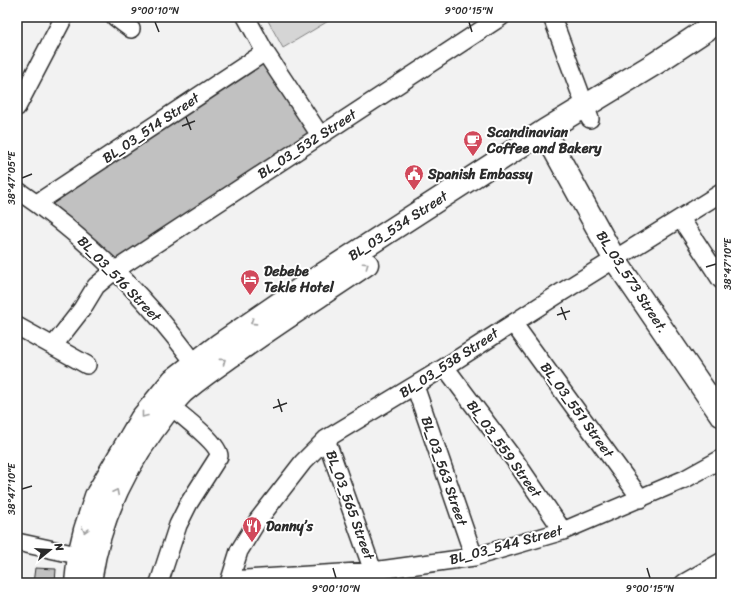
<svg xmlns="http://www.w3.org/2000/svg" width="738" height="600" font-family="Sriracha,sans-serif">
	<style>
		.green { fill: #d5d5d5; stroke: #808080 }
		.building { fill: #c1c1c1; stroke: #2b2b2b }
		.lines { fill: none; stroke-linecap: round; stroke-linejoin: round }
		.minor-casing { stroke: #2b2b2b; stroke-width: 20 }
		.major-casing { stroke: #2b2b2b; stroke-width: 25 }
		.minor { stroke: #fff; stroke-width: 17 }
		.major { stroke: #fff; stroke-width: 22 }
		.oneway { stroke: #a0a0a0 }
		.ticks { fill: none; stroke: #2b2b2b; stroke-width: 1.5 }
		.labels { text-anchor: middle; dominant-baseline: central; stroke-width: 4; stroke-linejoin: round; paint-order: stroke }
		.street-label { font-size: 14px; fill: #2b2b2b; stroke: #fff }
		.poi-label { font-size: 14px; font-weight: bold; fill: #2b2b2b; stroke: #fff; text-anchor: start }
		.neatline { fill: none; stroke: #2b2b2b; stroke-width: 1.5 }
		.ticks-label { font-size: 10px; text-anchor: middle; fill: #2b2b2b }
	</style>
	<rect width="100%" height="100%" fill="#f2f2f2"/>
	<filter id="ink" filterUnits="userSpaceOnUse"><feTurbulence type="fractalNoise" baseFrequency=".025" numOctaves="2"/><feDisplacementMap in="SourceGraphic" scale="8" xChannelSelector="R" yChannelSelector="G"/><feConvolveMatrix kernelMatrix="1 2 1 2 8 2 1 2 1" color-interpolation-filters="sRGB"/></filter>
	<g filter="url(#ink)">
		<path class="green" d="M 266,17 L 335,17 L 283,48 Z"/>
		<path class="building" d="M 262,58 L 311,132 L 118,262 L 46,200 Z
			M 35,568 L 56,569 L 55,583 L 33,583 Z"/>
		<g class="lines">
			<g class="minor-casing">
				<path id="minor" d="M 115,17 L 131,29
					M 246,17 L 265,52 L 320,135
					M 552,17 L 590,119
					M 17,107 L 64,17
					M 17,190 C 88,238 151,302 201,372
					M 37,203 L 265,52
					M 681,219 L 721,280
					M 513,323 L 641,499
					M 17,326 L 87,365
					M 54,345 L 82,309 L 96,286 L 114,271 L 501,17
					M 445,367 L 516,462 L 563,531
					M 415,386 L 474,557
					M 326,439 L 373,571
					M 17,542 L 91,558
					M 707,571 L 715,583
					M 230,580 L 373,571 L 474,557 L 563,531 L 685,479 L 721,459
					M 159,583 L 178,525 L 189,503 L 219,456 C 219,442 174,410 162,399
					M 229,583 L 239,551 L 258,520 L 303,462 L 326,439 L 445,367 L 557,295 L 721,193
					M 684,583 L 721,562"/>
			</g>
			<g class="major-casing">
				<path id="major" d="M 544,131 L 615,260 L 721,415
					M 91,576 C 99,522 121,474 153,430 C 163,417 172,403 183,392 C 199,378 217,366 234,354 C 278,322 323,294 367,264
					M 76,583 L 79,555 L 85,530 L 96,496 L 141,419 L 173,380 L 220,344 L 303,287 L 544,131 L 656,63 L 721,20"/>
			</g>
			<use href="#minor" class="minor"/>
			<use href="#major" class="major"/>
		</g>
		<defs><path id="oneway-chevron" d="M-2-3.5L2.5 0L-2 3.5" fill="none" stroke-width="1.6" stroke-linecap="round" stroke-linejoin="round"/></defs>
		<g class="oneway">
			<use href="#oneway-chevron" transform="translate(366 265) rotate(-34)"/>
			<use href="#oneway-chevron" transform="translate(253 322) rotate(147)"/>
			<use href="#oneway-chevron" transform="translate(223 361) rotate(-36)"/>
			<use href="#oneway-chevron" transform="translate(144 415) rotate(128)"/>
			<use href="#oneway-chevron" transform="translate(116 492) rotate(-63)"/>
			<use href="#oneway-chevron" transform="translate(85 530) rotate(106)"/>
		</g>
	</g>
	<path class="ticks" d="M 155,22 L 159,32M 469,22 L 472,32M 186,117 L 191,130M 182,126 L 195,121M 22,178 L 32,174M 706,267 L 716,264M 561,307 L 566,320M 557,315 L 570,311M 278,399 L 282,412M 273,408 L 287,403M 22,489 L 32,486M 333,568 L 336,578M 647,568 L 650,578"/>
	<defs>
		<g id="cafe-pin" transform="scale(1)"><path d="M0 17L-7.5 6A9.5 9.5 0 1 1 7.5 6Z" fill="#d1495b" stroke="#fff"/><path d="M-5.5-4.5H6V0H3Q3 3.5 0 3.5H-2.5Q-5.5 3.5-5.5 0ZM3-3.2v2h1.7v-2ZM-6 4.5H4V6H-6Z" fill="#fff"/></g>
		<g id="civic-pin" transform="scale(1)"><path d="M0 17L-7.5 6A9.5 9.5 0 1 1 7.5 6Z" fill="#d1495b" stroke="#fff"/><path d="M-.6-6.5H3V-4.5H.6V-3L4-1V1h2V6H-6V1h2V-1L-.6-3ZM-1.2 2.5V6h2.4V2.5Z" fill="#fff"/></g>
		<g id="hotel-pin" transform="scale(1)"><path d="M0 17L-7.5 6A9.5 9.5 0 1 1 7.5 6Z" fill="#d1495b" stroke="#fff"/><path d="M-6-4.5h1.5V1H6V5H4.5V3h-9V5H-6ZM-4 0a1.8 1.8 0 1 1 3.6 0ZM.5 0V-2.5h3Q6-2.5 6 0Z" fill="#fff"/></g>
		<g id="restaurant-pin" transform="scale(1)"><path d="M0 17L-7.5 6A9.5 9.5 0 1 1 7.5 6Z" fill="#d1495b" stroke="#fff"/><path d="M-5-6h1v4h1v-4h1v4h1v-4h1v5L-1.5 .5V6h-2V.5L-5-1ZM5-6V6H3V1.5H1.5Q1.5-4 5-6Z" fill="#fff"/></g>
	</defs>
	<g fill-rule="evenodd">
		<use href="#cafe-pin" x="473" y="140"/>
		<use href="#civic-pin" x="414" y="174"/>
		<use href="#hotel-pin" x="250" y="279"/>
		<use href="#restaurant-pin" x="252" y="526"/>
	</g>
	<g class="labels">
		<g class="street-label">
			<text transform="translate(151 128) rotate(-34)">BL_03_514 Street</text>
			<text transform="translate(307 144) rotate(-33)">BL_03_532 Street</text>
			<text transform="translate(398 226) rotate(-33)">BL_03_534 Street</text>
			<text transform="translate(119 279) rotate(46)">BL_03_516 Street</text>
			<text transform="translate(632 282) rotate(57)">BL_03_573 Street.</text>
			<text transform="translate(449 363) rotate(-33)">BL_03_538 Street</text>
			<text transform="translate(577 410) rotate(54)">BL_03_551 Street</text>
			<text transform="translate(504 449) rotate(54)">BL_03_559 Street</text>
			<text transform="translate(444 471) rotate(71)">BL_03_563 Street</text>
			<text transform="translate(350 505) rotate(70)">BL_03_565 Street</text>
			<text transform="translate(506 545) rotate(-15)">BL_03_544 Street</text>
		</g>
		<g class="poi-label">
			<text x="487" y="132">Scandinavian<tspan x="487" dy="16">Coffee and Bakery</tspan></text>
			<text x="428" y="174">Spanish Embassy</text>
			<text x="264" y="271">Debebe<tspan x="264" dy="16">Tekle Hotel</tspan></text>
			<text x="266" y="526">Danny’s</text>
		</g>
	</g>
	<rect width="738" height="600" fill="none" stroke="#fff" stroke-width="44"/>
	<g transform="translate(50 550) rotate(72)" stroke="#ffffff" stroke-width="3" paint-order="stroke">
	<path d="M0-3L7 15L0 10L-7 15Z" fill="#2b2b2b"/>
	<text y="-6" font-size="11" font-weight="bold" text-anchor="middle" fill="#2b2b2b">N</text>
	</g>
	<rect x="22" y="22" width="694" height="556" class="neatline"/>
	<g class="ticks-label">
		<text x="155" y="14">9°00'10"N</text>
		<text x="469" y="14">9°00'15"N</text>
		<text transform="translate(11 178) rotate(-90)" y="4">38°47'05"E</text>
		<text transform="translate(727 264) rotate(-90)" y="4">38°47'10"E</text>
		<text transform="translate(11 489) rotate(-90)" y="4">38°47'10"E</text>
		<text x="336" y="592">9°00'10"N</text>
		<text x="650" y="592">9°00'15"N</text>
	</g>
</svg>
